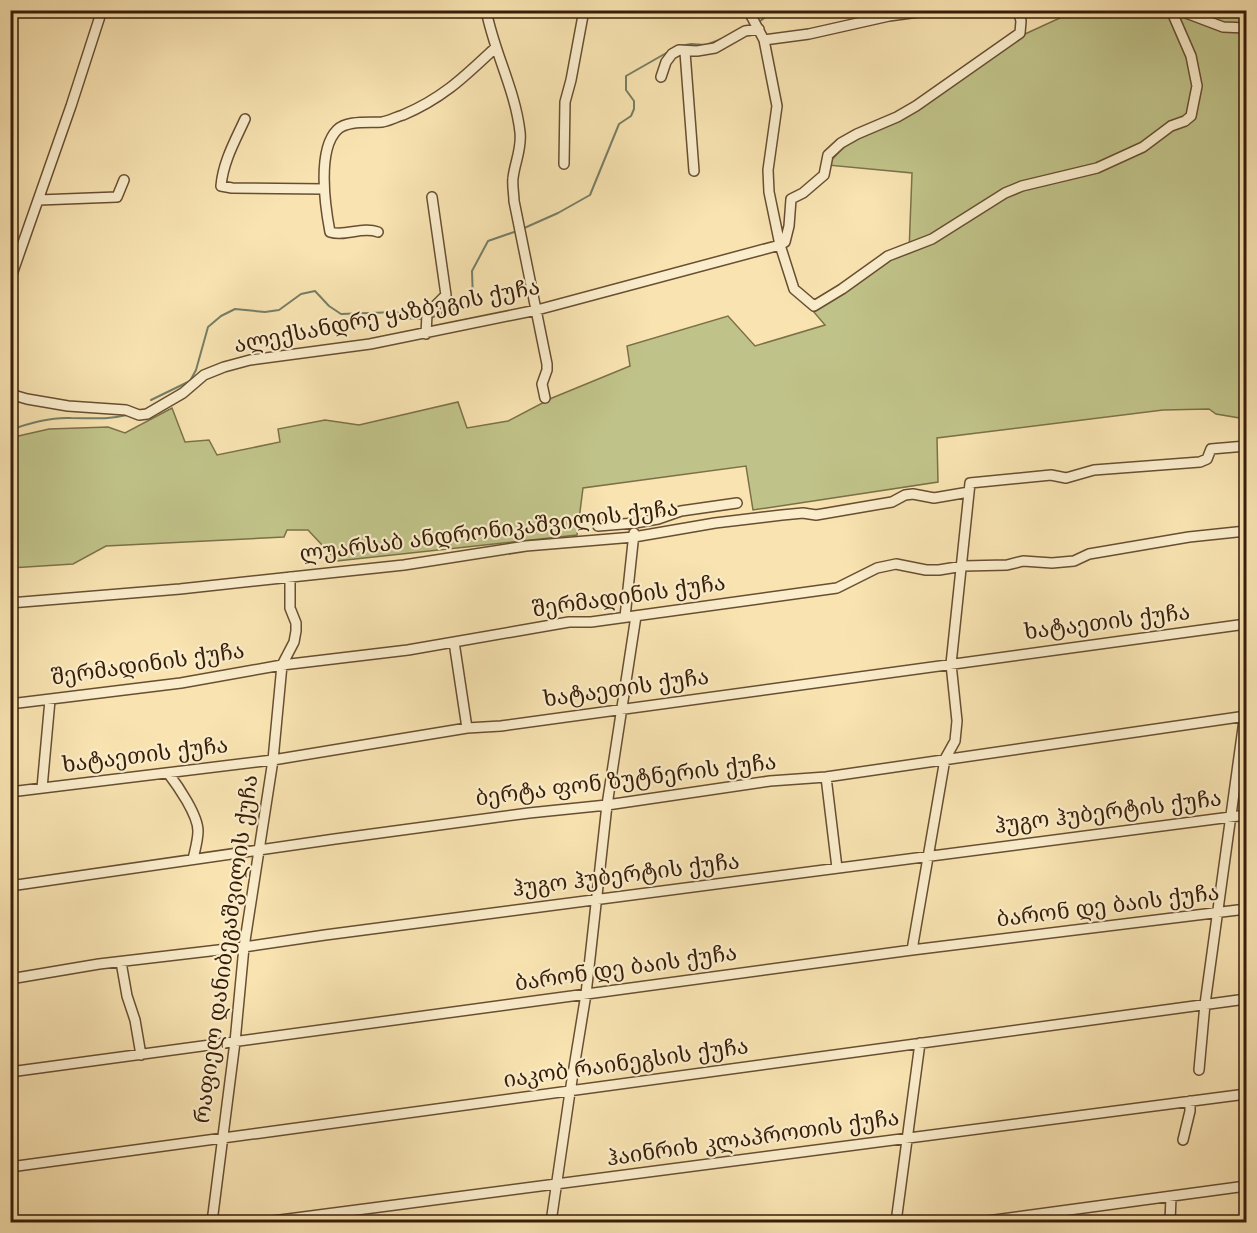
<svg xmlns="http://www.w3.org/2000/svg" width="1257" height="1233" font-family="'Old Standard TT','Noto Serif Georgian',serif">
	<style>
		.green { fill: #c0c389; stroke: #7c7048; stroke-width: 1.5 }
		.lines { fill: none; stroke-linecap: round; stroke-linejoin: round }
		.stream { stroke: #757e67; stroke-width: 2 }
		.minor-casing { stroke: #684e32; stroke-width: 12 }
		.minor { stroke: #faedcc; stroke-width: 9 }
		.labels { text-anchor: middle; dominant-baseline: central; stroke-width: 4.5; stroke-linejoin: round; paint-order: stroke }
		.street-label { font-size: 22px; fill: #381d08; stroke: #faedcc }
	</style>
	<rect width="100%" height="100%" fill="#f8e3b1"/>
	<filter id="stains"><feTurbulence type="fractalNoise" baseFrequency=".00333" numOctaves="4"/><feColorMatrix values="0 0 0 0 .2 0 0 0 0 .09 0 0 0 0 .02 0 0 0 .5 -.17"/></filter>
	<radialGradient id="worn" r=".72"><stop offset=".6" stop-color="#630" stop-opacity="0"/><stop offset="1" stop-color="#630" stop-opacity=".3"/></radialGradient>
	<path class="green" d="M 1075,11 L 1246,11 L 1246,419 L 1216,414 L 1209,409 L 1163,410 L 937,438 L 938,482 L 753,510 L 746,466 L 583,488 L 577,535 L 337,561 L 308,530 L 287,530 L 284,537 L 106,546 L 73,564 L 11,568 L 11,438 L 14,437 L 49,429 L 108,427 L 125,433 L 172,408 L 185,442 L 209,440 L 217,455 L 280,442 L 278,429 L 325,420 L 359,425 L 458,402 L 467,428 L 508,421 L 552,398 L 630,366 L 627,346 L 728,316 L 755,346 L 825,325 L 813,311 L 883,262 L 909,252 L 912,173 L 827,165 L 850,140 L 909,112 L 1025,34 Z"/>
	<g class="lines">
		<path class="stream" d="M 1215,10 L 1227,10
			M 759,22 L 774,10
			M 680,46 L 691,44 L 706,45 L 724,38
			M 522,229 L 558,213 L 590,195 L 619,124 L 631,116 L 634,109 L 634,101 L 626,90 L 626,76 L 675,48
			M 429,319 L 447,310 L 470,307 L 473,300 L 472,271 L 488,241 L 517,231
			M 151,400 L 190,381 L 196,370 L 208,327 L 221,316 L 235,309 L 265,312 L 279,310 L 301,294 L 315,291 L 329,306 L 341,314 L 397,312 L 404,318 L 423,319
			M 10,430 C 29,423 51,417 71,418 C 92,418 106,420 127,415"/>
		<g class="minor-casing">
			<path id="minor" d="M 486,10 C 494,52 515,89 520,132 C 522,149 515,161 513,178 C 512,185 514,194 514,201 L 547,364 L 547,370 L 542,384 L 545,398
				M 748,10 L 764,40 L 777,106 L 768,170 L 769,192 L 780,245 L 794,289 L 814,306 L 842,289 L 888,256 L 932,239 L 1005,193 L 1022,186 L 1097,168 L 1143,147 L 1171,126 L 1185,121 L 1191,116 L 1197,86 L 1191,56 L 1171,10
				M 1178,10 L 1223,27 L 1246,28
				M 764,40 L 809,34 L 889,16 L 933,10
				M 685,52 L 694,171
				M 661,77 L 666,62 L 672,54 L 679,50 L 697,51 L 715,48 L 745,31 L 759,29
				M 245,119 C 235,141 223,162 221,186 L 232,188 L 324,189
				M 564,164 L 565,102 L 571,80 L 584,10
				M 39,200 L 117,197 L 124,180
				M 378,232 C 362,226 345,237 330,232 C 325,206 317,150 337,130 C 347,120 369,123 382,122 C 389,121 396,117 403,115 C 443,98 464,77 495,48
				M 780,245 L 785,242 L 789,226 L 791,199 L 803,193 L 824,175 L 828,155 L 841,143 L 857,134 L 897,117 L 916,106 L 1020,33 L 1021,21 L 1018,10
				M 10,280 L 71,106 L 102,10
				M 426,334 L 427,314 L 446,295 L 432,197
				M 10,394 L 27,399 L 68,406 L 126,410 L 139,415 L 147,414 L 183,393 L 204,375 L 224,367 L 250,360 L 370,344 L 537,310 L 780,245
				M 598,526 L 635,523 L 658,519 L 681,511 L 737,503
				M 10,603 L 180,589 L 338,572 L 404,565 L 526,546 L 634,537 L 715,523 L 782,515 L 803,513 L 816,515 L 892,502 L 905,495 L 913,494 L 934,498 L 969,492
				M 625,617 L 634,533
				M 454,642 L 467,728
				M 10,704 L 181,683 L 282,665 L 408,650 L 569,622 L 591,622 L 837,588 L 877,568 L 896,564 L 926,570 L 939,570 L 963,566 L 1007,565 L 1023,561 L 1052,563 L 1074,561 L 1089,554 L 1189,537 L 1246,531
				M 168,773 C 178,786 198,815 198,831 C 198,840 195,850 193,859
				M 826,777 L 837,868
				M 42,788 L 50,700
				M 10,792 L 273,760 L 467,728 L 501,726 L 1246,624
				M 10,886 L 335,839 L 529,813 L 607,805 L 770,781 L 826,777 L 1246,716
				M 912,950 L 945,759 L 955,741 L 957,721 L 951,664 L 970,483 L 1051,475 L 1066,478 L 1094,470 L 1200,462 L 1207,459 L 1211,449 L 1246,446
				M 121,962 L 127,996 L 135,1020 L 141,1055
				M 10,979 L 99,964 L 244,947 L 325,935 L 1246,815
				M 1199,1070 L 1205,1004 L 1246,706
				M 10,1072 L 912,950 L 1246,909
				M 1183,1140 L 1190,1111 L 1190,1101
				M 10,1167 L 1246,999
				M 212,1222 L 235,1042 L 244,947 L 273,760 L 282,665 L 294,642 L 296,631 L 296,623 L 290,608 L 290,577
				M 265,1222 L 1246,1094
				M 551,1222 L 570,1092 L 586,994 L 607,805 L 636,616
				M 896,1222 L 920,1043
				M 980,1222 L 1246,1186
				M 1170,1222 L 1171,1197"/>
		</g>
		<use href="#minor" class="minor"/>
	</g>
	<g class="labels">
		<g class="street-label">
			<text transform="translate(387 317) rotate(-11)">ალექსანდრე ყაზბეგის ქუჩა</text>
			<text transform="translate(489 532) rotate(-7)">ლუარსაბ ანდრონიკაშვილის ქუჩა</text>
			<text transform="translate(629 597) rotate(-8)">შერმადინის ქუჩა</text>
			<text transform="translate(1107 623) rotate(-7)">ხატაეთის ქუჩა</text>
			<text transform="translate(148 665) rotate(-8)">შერმადინის ქუჩა</text>
			<text transform="translate(626 689) rotate(-8)">ხატაეთის ქუჩა</text>
			<text transform="translate(145 756) rotate(-7)">ხატაეთის ქუჩა</text>
			<text transform="translate(626 781) rotate(-7)">ბერტა ფონ ზუტნერის ქუჩა</text>
			<text transform="translate(1108 813) rotate(-7)">ჰუგო ჰუბერტის ქუჩა</text>
			<text transform="translate(626 876) rotate(-7)">ჰუგო ჰუბერტის ქუჩა</text>
			<text transform="translate(1108 907) rotate(-7)">ბარონ დე ბაის ქუჩა</text>
			<text transform="translate(227 949) rotate(-82)">რაფიელ დანიბეგაშვილის ქუჩა</text>
			<text transform="translate(626 969) rotate(-8)">ბარონ დე ბაის ქუჩა</text>
			<text transform="translate(626 1064) rotate(-8)">იაკობ რაინეგსის ქუჩა</text>
			<text transform="translate(753 1139) rotate(-8)">ჰაინრიხ კლაპროთის ქუჩა</text>
		</g>
	</g>
	<rect width="1257" height="1233" fill="none" stroke="#f8e3b1" stroke-width="36"/>
	<rect x="12" y="12" width="1233" height="1209" fill="none" stroke="#381d08" stroke-width="3"/>
	<rect x="18" y="18" width="1221" height="1197" fill="none" stroke="#381d08" stroke-width="1.5"/>
	<rect width="100%" height="100%" filter="url(#stains)"/>
	<rect width="100%" height="100%" fill="url(#worn)"/>
</svg>
